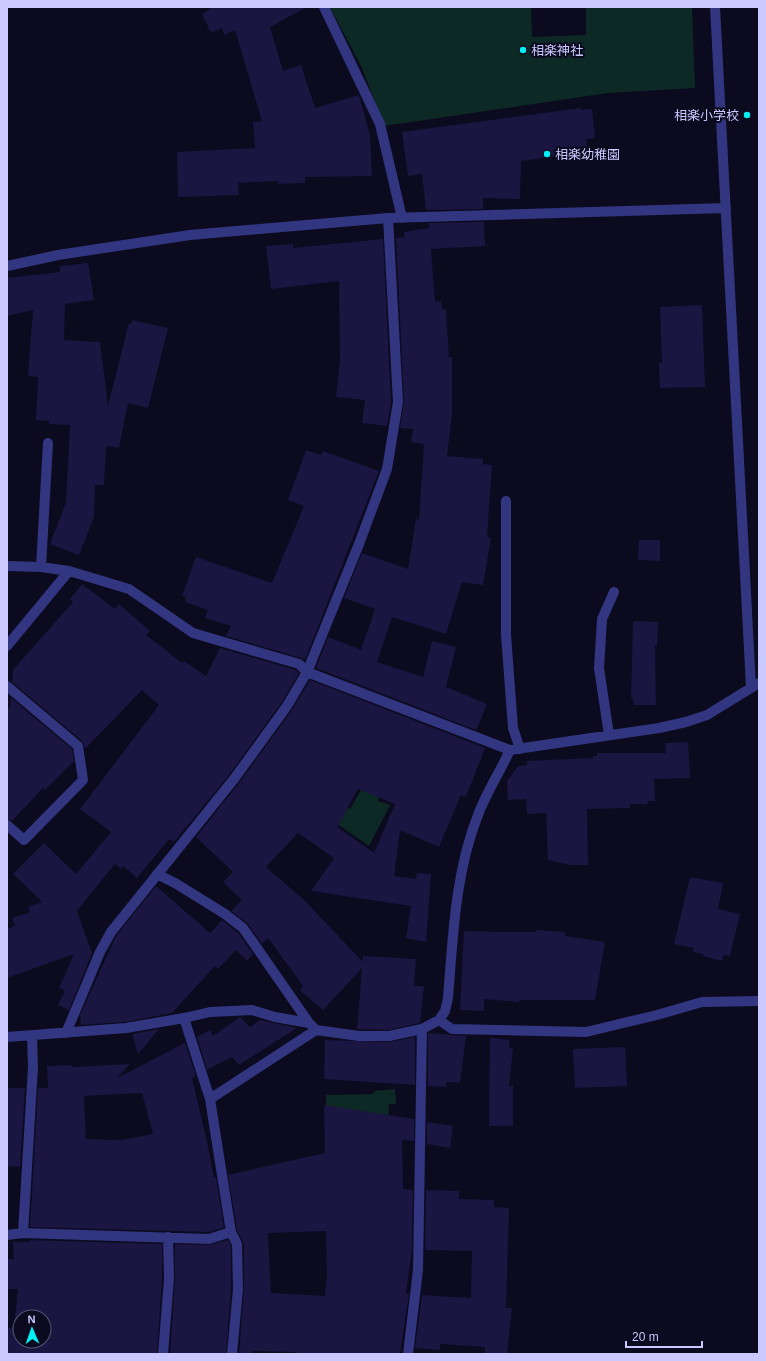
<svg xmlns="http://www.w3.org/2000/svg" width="766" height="1361" font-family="Arial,'Noto Sans JP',sans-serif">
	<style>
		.green { fill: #0d2925 }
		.building { fill: #1a1541; fill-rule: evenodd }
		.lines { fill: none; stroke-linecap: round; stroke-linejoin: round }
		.minor { stroke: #323681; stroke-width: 10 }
		.poi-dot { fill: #00f0f3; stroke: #0c0a1e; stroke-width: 1.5 }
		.labels { text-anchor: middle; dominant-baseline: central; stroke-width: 4; stroke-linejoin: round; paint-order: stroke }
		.poi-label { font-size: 13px; fill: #c9c8ff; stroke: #0c0a1e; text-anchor: start }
	</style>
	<rect width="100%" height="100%" fill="#0c0a1e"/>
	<path class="green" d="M 330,7 L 531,7 L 532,37 L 586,35 L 586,7 L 692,7 L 695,88 L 608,93 L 384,126 L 362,68 Z
		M 365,783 L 383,788 L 378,801 L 390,805 L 369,846 L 329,818 L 339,804 L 350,809 Z
		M 395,1089 L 396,1104 L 389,1104 L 388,1122 L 326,1118 L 326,1095 L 373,1094 L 374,1091 Z"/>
	<path class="building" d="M 212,7 L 307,7 L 270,27 L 283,71 L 301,65 L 315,108 L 359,95 L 370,135 L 372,176 L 305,177 L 305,183 L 278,184 L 278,181 L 238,183 L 239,195 L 178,197 L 177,152 L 255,148 L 253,122 L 262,121 L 235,30 L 224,35 L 222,28 L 211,33 L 202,14 Z
		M 581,108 L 581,110 L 592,109 L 595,138 L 586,139 L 587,147 L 562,150 L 563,155 L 521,161 L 520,199 L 483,198 L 483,209 L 426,210 L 422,174 L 408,176 L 402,132 Z
		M 484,222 L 485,246 L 431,249 L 435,302 L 441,301 L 442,310 L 446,309 L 449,357 L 452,357 L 452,415 L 447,456 L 483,459 L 483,464 L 492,465 L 487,537 L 491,538 L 483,585 L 462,582 L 446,634 L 392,617 L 377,662 L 423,677 L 432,641 L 456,647 L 446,687 L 487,704 L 476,730 L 316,668 L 328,637 L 361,650 L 375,609 L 344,598 L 362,553 L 408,569 L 416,519 L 419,520 L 424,444 L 411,442 L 413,429 L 400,428 L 404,402 L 396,238 L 405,237 L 404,232 L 429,228 L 428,223 Z
		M 383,239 L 391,402 L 387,426 L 362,423 L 365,400 L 336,397 L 340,360 L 339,281 L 271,289 L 266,246 L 293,244 L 293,248 Z
		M 88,263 L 94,300 L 65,304 L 64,340 L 100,342 L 108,406 L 129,323 L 131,324 L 132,320 L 168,328 L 148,408 L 128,403 L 119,448 L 106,446 L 104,485 L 95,485 L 94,517 L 79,555 L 50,544 L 66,502 L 70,425 L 49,424 L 49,421 L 36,420 L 38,377 L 28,376 L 33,310 L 7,316 L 7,278 L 60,272 L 60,266 Z
		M 702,305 L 705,387 L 660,388 L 659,363 L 662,363 L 660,307 Z
		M 306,450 L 321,455 L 323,451 L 379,471 L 305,660 L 301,658 L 226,636 L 231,626 L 205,618 L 208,610 L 185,602 L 186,597 L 182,596 L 196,557 L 272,583 L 304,506 L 288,500 Z
		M 639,540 L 660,540 L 660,561 L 638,560 Z
		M 82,584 L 115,609 L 119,604 L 150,631 L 146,635 L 182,663 L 184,661 L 206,676 L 220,648 L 296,670 L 299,673 L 282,702 L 229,775 L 174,842 L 169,839 L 137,878 L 123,866 L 121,869 L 115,864 L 77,911 L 92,953 L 69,1010 L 58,1005 L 65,990 L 59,988 L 74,954 L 7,978 L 7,929 L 15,926 L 12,918 L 30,912 L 28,907 L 42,902 L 13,874 L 44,843 L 76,874 L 111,832 L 80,809 L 159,705 L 142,690 L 85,749 L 82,741 L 12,682 L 13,670 L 73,602 L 70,599 Z
		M 633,621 L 658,622 L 657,646 L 655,646 L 656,705 L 634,705 L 633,698 L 631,698 Z
		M 310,680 L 485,748 L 466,797 L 461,795 L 439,847 L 400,830 L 394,876 L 416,879 L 417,873 L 431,874 L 426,942 L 406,938 L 411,906 L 311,891 L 334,858 L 298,833 L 266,867 L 304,900 L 363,962 L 363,956 L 416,959 L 414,986 L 424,986 L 420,1023 L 388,1030 L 357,1029 L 362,968 L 323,1010 L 300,990 L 303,986 L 268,938 L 262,944 L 248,924 L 231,911 L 242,900 L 223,882 L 233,872 L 196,837 L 239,783 L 292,710 ZM 358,789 L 395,804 L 374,853 L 337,827 Z
		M 11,698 L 72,749 L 74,761 L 45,790 L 43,788 L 12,821 L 7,819 L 7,706 L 10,709 Z
		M 688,742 L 690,778 L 654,779 L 655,801 L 648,801 L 647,804 L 630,804 L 630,808 L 587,809 L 588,865 L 571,865 L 548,860 L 546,813 L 527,814 L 526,799 L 508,800 L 507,781 L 518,766 L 527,765 L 527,761 L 593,758 L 593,756 L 597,756 L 597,753 L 666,753 L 665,743 Z
		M 690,877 L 723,883 L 718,909 L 740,914 L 730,956 L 724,955 L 722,961 L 703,956 L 703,954 L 693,952 L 694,948 L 674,944 Z
		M 156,886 L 210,933 L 222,920 L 238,933 L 253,954 L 247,961 L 236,950 L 218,969 L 215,966 L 172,1013 L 125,1022 L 81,1025 L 80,1015 L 116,936 Z
		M 536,930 L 565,932 L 565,936 L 605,942 L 595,1000 L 519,1000 L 519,1002 L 484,999 L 484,1011 L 460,1010 L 464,931 L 504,932 L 536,932 Z
		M 240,1017 L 250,1027 L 260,1020 L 297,1028 L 239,1065 L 232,1057 L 207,1070 L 197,1037 L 210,1030 L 213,1036 Z
		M 159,1029 L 138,1054 L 132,1034 Z
		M 428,1033 L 466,1036 L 460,1083 L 446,1082 L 446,1087 L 428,1086 Z
		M 415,1037 L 415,1085 L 324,1079 L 325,1040 L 389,1042 Z
		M 490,1038 L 510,1040 L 509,1048 L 513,1048 L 509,1086 L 513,1086 L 513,1126 L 489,1126 Z
		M 185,1043 L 196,1076 L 192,1078 L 206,1137 L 214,1178 L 216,1177 L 224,1228 L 208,1232 L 30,1227 L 38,1088 L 48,1088 L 47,1066 L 72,1065 L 72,1067 L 130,1064 L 117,1078 ZM 142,1093 L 153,1134 L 122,1140 L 86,1139 L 84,1096 Z
		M 625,1047 L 627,1086 L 575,1088 L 573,1049 Z
		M 7,1088 L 25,1088 L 20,1167 L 7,1166 Z
		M 324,1105 L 414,1119 L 414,1141 L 402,1140 L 403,1189 L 413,1190 L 412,1249 L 406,1294 L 409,1294 L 400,1354 L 297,1354 L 297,1352 L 253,1351 L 253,1354 L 239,1354 L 244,1290 L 244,1244 L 237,1230 L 228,1175 L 325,1153 ZM 326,1231 L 327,1276 L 325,1296 L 271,1293 L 268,1233 Z
		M 427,1122 L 453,1126 L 450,1148 L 427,1144 Z
		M 426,1190 L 459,1191 L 459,1199 L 494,1200 L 494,1207 L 509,1208 L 506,1308 L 512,1308 L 507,1354 L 485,1354 L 485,1347 L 440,1344 L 440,1350 L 415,1348 L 422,1295 L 471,1298 L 472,1251 L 425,1250 Z
		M 29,1240 L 162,1244 L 162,1279 L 157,1354 L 7,1354 L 7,1328 L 14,1328 L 18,1289 L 7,1289 L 7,1259 L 14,1259 L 13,1242 L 29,1242 ZM 20,1317 L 44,1317 L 44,1341 L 20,1341 Z
		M 228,1240 L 231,1246 L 231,1289 L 226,1354 L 170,1354 L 175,1280 L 175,1244 L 209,1245 Z"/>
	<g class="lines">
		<path class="minor" d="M 324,7 L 380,124 L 402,218
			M 715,7 L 751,687
			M 7,266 L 58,255 L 190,235 L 388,218 L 726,208
			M 506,501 L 506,635 L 513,728 L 520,749
			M 7,566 L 41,567 L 69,571 L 129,589 L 193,633 L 299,664 L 307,672 L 510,750 L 659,728 L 686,722 L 707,715 L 759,683
			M 41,567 L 48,443
			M 7,646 L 69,571
			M 7,686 L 78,746 L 83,780 L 24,840 L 7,825
			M 609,735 L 599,668 L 602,619 L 614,592
			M 157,874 L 175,883 L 225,914 L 243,928 L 309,1023
			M 184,1018 L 210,1099 L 231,1232 L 237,1244 L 238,1289 L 232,1354
			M 439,1020 L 452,1029 L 586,1032 L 657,1015 L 702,1002 L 759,1001
			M 66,1033 L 100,952 L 111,932 L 234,779 L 287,706 L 307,672 L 359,544 L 387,469 L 398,402 L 388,218
			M 7,1037 L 126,1028 L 184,1018 L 210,1012 L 252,1010 L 275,1017 L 309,1023 L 316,1030 L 359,1036 L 389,1036 L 422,1029 L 439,1020 L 445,1011 L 448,998 C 453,937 455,873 478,815 C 486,793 500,772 510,750
			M 210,1099 L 316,1030
			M 23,1233 L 33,1067 L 32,1035
			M 7,1235 L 23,1233 L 209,1239 L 231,1232
			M 163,1354 L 169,1279 L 168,1237
			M 408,1354 L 418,1270 L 422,1029"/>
	</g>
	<g class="poi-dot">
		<circle cx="523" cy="50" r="4"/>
		<circle cx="747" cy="115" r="4"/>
		<circle cx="547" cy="154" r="4"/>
	</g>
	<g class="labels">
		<g class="poi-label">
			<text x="531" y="50">相楽神社</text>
			<text x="739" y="115" text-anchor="end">相楽小学校</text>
			<text x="555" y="154">相楽幼稚園</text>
		</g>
	</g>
	<rect width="766" height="1361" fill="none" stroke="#c9c8ff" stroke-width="16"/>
	<g transform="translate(32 1329) rotate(358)"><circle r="19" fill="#0c0a1e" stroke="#585678"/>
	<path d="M0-3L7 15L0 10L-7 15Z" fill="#00f0f3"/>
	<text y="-6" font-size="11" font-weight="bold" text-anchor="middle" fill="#c9c8ff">N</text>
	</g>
	<path d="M626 1341v6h76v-6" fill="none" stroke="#c9c8ff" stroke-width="2"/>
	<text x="632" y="1341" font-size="12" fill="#c9c8ff" stroke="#0c0a1e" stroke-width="3" paint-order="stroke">20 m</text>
</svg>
